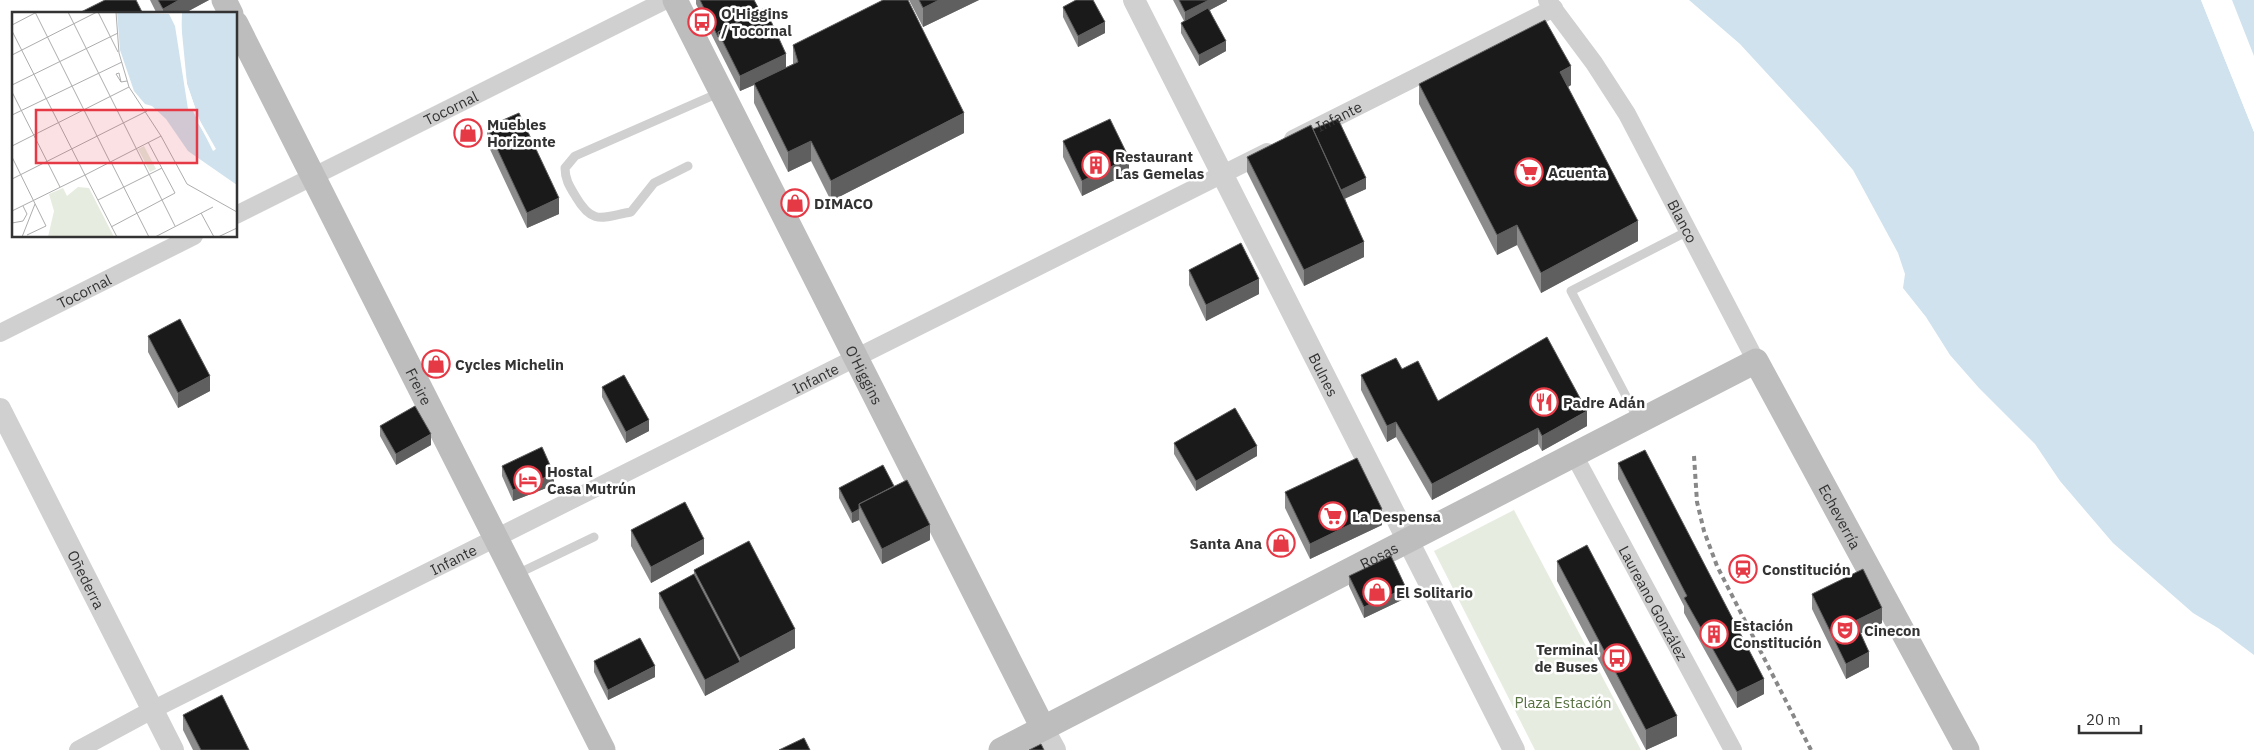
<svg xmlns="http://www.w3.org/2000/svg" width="2254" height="750" font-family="'IBM Plex Sans',sans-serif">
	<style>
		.green { fill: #e6ecdf }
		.water { fill: #cfe2ee }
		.pier { fill: #fff }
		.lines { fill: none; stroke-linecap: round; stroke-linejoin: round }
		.service { stroke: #d0d0d0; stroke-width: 9 }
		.minor { stroke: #d0d0d0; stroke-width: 18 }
		.tertiary { stroke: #d0d0d0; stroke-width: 22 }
		.secondary { stroke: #bdbdbd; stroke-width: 25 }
		.rail { stroke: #888; stroke-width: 4; stroke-dasharray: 5 4; stroke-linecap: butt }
		.wall { fill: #8c8c8c }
		.shaded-wall { fill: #5f5f5f }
		.building { fill: #1a1a1a; stroke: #5f5f5f }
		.labels { text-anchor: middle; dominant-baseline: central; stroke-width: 5; stroke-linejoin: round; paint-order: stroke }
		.poi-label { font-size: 15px; font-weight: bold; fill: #333; stroke: #fff; text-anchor: start }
		.street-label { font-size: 15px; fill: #333; stroke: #fff }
		.park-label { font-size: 15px; fill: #56703f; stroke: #fff }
		.inset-road { fill: none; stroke: #adadad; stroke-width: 1 }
		.view { fill: #e63946; fill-opacity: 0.15; stroke: #e63946; stroke-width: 2.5 }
		.inset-edge { fill: none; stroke: #333; stroke-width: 2.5 }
	</style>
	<rect width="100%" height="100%" fill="#fff"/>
	<path class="green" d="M 1514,510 L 1641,750 L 1535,750 L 1434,551 Z"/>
	<path class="water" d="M 1689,0 L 2201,0 L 2254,132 L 2254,655 L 2218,628 L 2193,613 L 2113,543 L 2060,481 L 2035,444 L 1979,388 L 1950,355 L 1926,317 L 1903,288 L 1905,274 L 1898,253 L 1853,170 L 1819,130 L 1740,44 Z
		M 2232,0 L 2254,0 L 2254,56 Z"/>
	<path class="pier" d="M 2201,0 L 2204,0 L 2254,126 L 2254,132 Z"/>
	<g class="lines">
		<path class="service" d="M 688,166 L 654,183 L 631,212 C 603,217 593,226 576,197 C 570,187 565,180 565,168 L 575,156 L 721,92
			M 1638,419 L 1571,291 L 1688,231
			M 515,575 L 594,537"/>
		<g class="minor">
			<path id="s1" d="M 1547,0 L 1594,63 L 1627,114 L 1756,361"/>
			<path id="s2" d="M 1293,139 L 1554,8"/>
			<path id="s3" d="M 236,215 L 666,0"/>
			<path id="s4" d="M 0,333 L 194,236"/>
			<path id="s5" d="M 1574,455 L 1733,750"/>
			<path id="s6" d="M 78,750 L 152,710 L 1267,152"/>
		</g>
		<g class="tertiary">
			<path id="s7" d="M 1134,0 L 1514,750"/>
			<path id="s8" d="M 0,409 L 173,750"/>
			<path d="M 1043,728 L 1055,750"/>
		</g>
		<g class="secondary">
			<path d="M 224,0 L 231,14"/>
			<path id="s9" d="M 675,0 L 1043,728"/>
			<path id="s10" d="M 236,24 L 603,750"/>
			<path id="s11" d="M 1001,750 L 1756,361 L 1967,750"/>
		</g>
		<path class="rail" d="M 1694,456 L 1697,502 L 1704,531 L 1717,566 L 1811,750"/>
	</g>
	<path class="wall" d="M 150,0 L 209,0 L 183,14 L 157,14 Z
		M 696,0 L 754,0 L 786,67 L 793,64 L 793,45 L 964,133 L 831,201 L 811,161 L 788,172 L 754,103 L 754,85 L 740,91 L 696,4 Z
		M 909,0 L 979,0 L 923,27 Z
		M 1173,0 L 1227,0 L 1227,1 L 1210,10 L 1226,51 L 1199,66 L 1181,33 L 1181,23 L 1184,21 Z
		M 1063,7 L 1105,33 L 1078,47 L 1063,17 Z
		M 1419,84 L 1571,85 L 1568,87 L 1638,241 L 1541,293 L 1517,245 L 1497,255 L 1419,104 Z
		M 487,127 L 559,214 L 527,228 L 487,143 Z
		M 1313,129 L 1366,189 L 1345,198 L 1364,257 L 1304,286 L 1247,172 L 1247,157 Z
		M 1063,141 L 1129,173 L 1082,196 L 1063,157 Z
		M 1189,270 L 1259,294 L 1206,321 L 1189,285 Z
		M 148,336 L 210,391 L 178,408 L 148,352 Z
		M 1402,369 L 1438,401 L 1587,426 L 1542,451 L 1538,444 L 1432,500 L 1396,437 L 1387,442 L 1361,390 L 1361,375 Z
		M 602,387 L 649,431 L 626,443 L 602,397 Z
		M 380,426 L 431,445 L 396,465 L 380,436 Z
		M 1174,443 L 1257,456 L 1196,491 L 1174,454 Z
		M 1618,463 L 1764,694 L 1737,708 L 1684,613 L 1684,606 L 1618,479 Z
		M 502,466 L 554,485 L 513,501 L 502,476 Z
		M 894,486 L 930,540 L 882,564 L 859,520 L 852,523 L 839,498 L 839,488 Z
		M 1285,492 L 1382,525 L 1310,559 L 1285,508 Z
		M 631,530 L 704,554 L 651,583 L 631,546 Z
		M 1557,561 L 1677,736 L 1646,750 L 1557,581 Z
		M 694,570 L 795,648 L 705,696 L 659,608 L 659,593 L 694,574 Z
		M 1349,576 L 1406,598 L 1364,618 L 1349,586 Z
		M 1812,594 L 1882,623 L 1861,633 L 1869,667 L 1846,679 L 1812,609 Z
		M 594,661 L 655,677 L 608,700 L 594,672 Z
		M 183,715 L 249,750 L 193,750 L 183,730 Z"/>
	<path class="shaded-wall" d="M 179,0 L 209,0 L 183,14 L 163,14 L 163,9 Z
		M 939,0 L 979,0 L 923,27 L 923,8 Z
		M 1209,0 L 1227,0 L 1227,1 L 1185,23 L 1185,12 Z
		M 1105,22 L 1105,33 L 1078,47 L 1078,36 Z
		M 1226,41 L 1226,51 L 1199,66 L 1199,55 Z
		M 786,54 L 786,70 L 754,83 L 754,85 L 740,91 L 740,76 Z
		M 1571,66 L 1571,85 L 1560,92 L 1560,72 Z
		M 964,113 L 964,133 L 831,201 L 831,181 Z
		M 811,141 L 811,161 L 788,172 L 788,152 Z
		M 1129,158 L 1129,173 L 1082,196 L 1082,181 Z
		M 1366,178 L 1366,189 L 1338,202 L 1338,191 Z
		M 559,198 L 559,214 L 527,228 L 527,213 Z
		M 1638,221 L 1638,241 L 1541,293 L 1541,273 Z
		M 1517,225 L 1517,245 L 1497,255 L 1497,235 Z
		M 1364,242 L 1364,257 L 1304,286 L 1304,270 Z
		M 1259,279 L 1259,294 L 1206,321 L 1206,305 Z
		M 210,376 L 210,391 L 178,408 L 178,393 Z
		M 1587,411 L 1587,426 L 1542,451 L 1542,436 Z
		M 649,420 L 649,431 L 626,443 L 626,432 Z
		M 1396,422 L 1396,437 L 1387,442 L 1387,426 Z
		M 1538,428 L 1538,444 L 1432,500 L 1432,484 Z
		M 431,434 L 431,445 L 396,465 L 396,454 Z
		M 1257,446 L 1257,456 L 1196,491 L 1196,481 Z
		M 554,474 L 554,485 L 513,501 L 513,490 Z
		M 859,509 L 859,520 L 852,523 L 852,513 Z
		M 1382,509 L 1382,525 L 1310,559 L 1310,544 Z
		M 930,525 L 930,540 L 882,564 L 882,549 Z
		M 704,539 L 704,554 L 651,583 L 651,567 Z
		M 1406,588 L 1406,598 L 1364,618 L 1364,607 Z
		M 1882,608 L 1882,623 L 1855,636 L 1855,621 Z
		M 795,629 L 795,648 L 705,696 L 705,680 L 740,662 L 740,658 Z
		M 1869,652 L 1869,667 L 1846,679 L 1846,664 Z
		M 655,666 L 655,677 L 608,700 L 608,690 Z
		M 1764,679 L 1764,694 L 1737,708 L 1737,692 Z
		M 1677,716 L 1677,736 L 1646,750 L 1646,730 Z"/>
	<path class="building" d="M 105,0 L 136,0 L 143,14 L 77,14 Z
		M 158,0 L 179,0 L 163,9 Z
		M 700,0 L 754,0 L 760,11 L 718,32 L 718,37 Z
		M 883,0 L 908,0 L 964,113 L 831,181 L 811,141 L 788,152 L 754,83 L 798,62 L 793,45 Z
		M 919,0 L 939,0 L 923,8 Z
		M 1076,0 L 1093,0 L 1105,22 L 1078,36 L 1063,7 Z
		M 1179,0 L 1209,0 L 1185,12 Z
		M 765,8 L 786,54 L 740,76 L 718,32 Z
		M 1208,8 L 1226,41 L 1199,55 L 1181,23 Z
		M 1545,20 L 1571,66 L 1560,72 L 1638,221 L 1541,273 L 1517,225 L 1497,235 L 1419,84 Z
		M 519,113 L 559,198 L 527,213 L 487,127 Z
		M 1110,119 L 1129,158 L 1082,181 L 1063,141 Z
		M 1338,119 L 1366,178 L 1341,190 L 1313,129 Z
		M 1311,125 L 1364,242 L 1304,270 L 1247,157 Z
		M 1241,243 L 1259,279 L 1206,305 L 1189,270 Z
		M 180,319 L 210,376 L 178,393 L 148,336 Z
		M 1547,337 L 1587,411 L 1542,436 L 1538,428 L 1432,484 L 1396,422 L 1387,426 L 1361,375 L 1396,358 L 1402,369 L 1418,361 L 1438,401 Z
		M 624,375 L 649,420 L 626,432 L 602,387 Z
		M 415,406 L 431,434 L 396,454 L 380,426 Z
		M 1235,408 L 1257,446 L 1196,481 L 1174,443 Z
		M 542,447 L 554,474 L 513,490 L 502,466 Z
		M 1645,450 L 1764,679 L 1737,692 L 1684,598 L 1687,596 L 1618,463 Z
		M 1357,458 L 1382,509 L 1310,544 L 1285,492 Z
		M 883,465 L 894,486 L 859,504 L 859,509 L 852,513 L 839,488 Z
		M 907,480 L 930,525 L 882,549 L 859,504 Z
		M 685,502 L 704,539 L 651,567 L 631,530 Z
		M 749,541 L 795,629 L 740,658 L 694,570 Z
		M 1587,545 L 1677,716 L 1646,730 L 1557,561 Z
		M 1391,556 L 1406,588 L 1364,607 L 1349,576 Z
		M 1863,569 L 1882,608 L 1855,621 L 1869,652 L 1846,664 L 1812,594 Z
		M 694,574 L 740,662 L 705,680 L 659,593 Z
		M 640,638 L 655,666 L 608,690 L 594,661 Z
		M 222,695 L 249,750 L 201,750 L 183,715 Z
		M 804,738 L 810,750 L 779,750 Z
		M 1041,744 L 1044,750 L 1029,750 Z"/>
	<defs>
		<g id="bus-ring" transform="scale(1.4375)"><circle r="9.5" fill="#fff" stroke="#e63946" stroke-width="1.5"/><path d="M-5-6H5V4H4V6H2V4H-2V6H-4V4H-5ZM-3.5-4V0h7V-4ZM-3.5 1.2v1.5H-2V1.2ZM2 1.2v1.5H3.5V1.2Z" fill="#e63946"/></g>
		<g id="shop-ring" transform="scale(1.4375)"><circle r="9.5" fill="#fff" stroke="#e63946" stroke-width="1.5"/><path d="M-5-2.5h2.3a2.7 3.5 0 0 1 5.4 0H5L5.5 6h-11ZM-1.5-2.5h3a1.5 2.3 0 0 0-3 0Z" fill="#e63946"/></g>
		<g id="building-ring" transform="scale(1.4375)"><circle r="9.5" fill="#fff" stroke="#e63946" stroke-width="1.5"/><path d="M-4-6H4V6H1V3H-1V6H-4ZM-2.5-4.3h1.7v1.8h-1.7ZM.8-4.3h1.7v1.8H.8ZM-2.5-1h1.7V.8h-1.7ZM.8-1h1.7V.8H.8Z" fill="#e63946"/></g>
		<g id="supermarket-ring" transform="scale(1.4375)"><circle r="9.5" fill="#fff" stroke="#e63946" stroke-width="1.5"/><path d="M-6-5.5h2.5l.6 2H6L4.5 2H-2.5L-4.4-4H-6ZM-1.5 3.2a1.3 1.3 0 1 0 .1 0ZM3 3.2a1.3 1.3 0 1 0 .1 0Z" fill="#e63946"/></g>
		<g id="restaurant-ring" transform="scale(1.4375)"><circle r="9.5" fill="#fff" stroke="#e63946" stroke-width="1.5"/><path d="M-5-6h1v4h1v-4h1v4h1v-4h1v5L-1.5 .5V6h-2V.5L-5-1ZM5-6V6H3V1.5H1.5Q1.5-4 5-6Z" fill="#e63946"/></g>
		<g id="hotel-ring" transform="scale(1.4375)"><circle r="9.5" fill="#fff" stroke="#e63946" stroke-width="1.5"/><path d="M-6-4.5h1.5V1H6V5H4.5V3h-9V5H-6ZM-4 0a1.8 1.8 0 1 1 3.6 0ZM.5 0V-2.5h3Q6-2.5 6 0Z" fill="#e63946"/></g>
		<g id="station-ring" transform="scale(1.4375)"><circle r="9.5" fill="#fff" stroke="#e63946" stroke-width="1.5"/><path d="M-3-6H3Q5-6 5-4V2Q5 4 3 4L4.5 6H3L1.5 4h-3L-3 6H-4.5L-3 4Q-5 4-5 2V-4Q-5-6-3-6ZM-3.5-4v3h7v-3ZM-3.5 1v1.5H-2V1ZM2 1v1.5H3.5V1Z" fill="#e63946"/></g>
		<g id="theatre-ring" transform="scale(1.4375)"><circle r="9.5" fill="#fff" stroke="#e63946" stroke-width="1.5"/><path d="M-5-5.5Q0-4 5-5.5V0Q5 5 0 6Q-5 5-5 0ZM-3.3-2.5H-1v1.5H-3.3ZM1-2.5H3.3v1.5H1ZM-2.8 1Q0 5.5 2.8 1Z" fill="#e63946"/></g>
	</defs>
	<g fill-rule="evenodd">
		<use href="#bus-ring" x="702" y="22"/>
		<use href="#shop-ring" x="468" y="133"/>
		<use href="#building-ring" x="1096" y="165"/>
		<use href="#supermarket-ring" x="1529" y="172"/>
		<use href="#shop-ring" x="795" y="203"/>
		<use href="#shop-ring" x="436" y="364"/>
		<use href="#restaurant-ring" x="1544" y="402"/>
		<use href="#hotel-ring" x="528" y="480"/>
		<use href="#supermarket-ring" x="1333" y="516"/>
		<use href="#shop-ring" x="1281" y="543"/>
		<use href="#station-ring" x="1743" y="569"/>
		<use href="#shop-ring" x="1377" y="592"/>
		<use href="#theatre-ring" x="1845" y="630"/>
		<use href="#building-ring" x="1714" y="634"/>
		<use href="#bus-ring" x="1617" y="658"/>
	</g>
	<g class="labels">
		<g class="poi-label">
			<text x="721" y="13">O'Higgins<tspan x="721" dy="17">/ Tocornal</tspan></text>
			<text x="487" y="124">Muebles<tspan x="487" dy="17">Horizonte</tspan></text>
			<text x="1115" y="156">Restaurant<tspan x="1115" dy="17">Las Gemelas</tspan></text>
			<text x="1548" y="172">Acuenta</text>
			<text x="814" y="203">DIMACO</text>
			<text x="455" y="364">Cycles Michelin</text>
			<text x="1563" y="402">Padre Adán</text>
			<text x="547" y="471">Hostal<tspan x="547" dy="17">Casa Mutrún</tspan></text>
			<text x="1352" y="516">La Despensa</text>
			<text x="1262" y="543" text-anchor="end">Santa Ana</text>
			<text x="1762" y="569">Constitución</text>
			<text x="1396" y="592">El Solitario</text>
			<text x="1733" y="625">Estación<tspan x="1733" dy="17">Constitución</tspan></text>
			<text x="1864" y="630">Cinecon</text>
			<text x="1598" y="649" text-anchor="end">Terminal<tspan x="1598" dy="17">de Buses</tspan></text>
		</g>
		<g class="street-label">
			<text stroke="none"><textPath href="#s3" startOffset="240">Tocornal</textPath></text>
			<text stroke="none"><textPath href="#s2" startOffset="51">Infante</textPath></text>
			<text stroke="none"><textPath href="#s1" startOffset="260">Blanco</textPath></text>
			<text stroke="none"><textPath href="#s4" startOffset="94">Tocornal</textPath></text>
			<text stroke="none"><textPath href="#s9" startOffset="420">O'Higgins</textPath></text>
			<text stroke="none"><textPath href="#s7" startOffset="420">Bulnes</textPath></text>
			<text stroke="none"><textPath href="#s6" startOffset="826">Infante</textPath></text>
			<text stroke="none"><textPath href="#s10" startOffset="406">Freire</textPath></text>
			<text stroke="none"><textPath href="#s11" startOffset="1026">Echeverría</textPath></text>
			<text stroke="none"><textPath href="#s11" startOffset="425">Rosas</textPath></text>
			<text stroke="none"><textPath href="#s6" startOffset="421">Infante</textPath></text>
			<text stroke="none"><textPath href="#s8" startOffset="191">Oñederra</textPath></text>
			<text stroke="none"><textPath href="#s5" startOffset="168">Laureano González</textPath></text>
		</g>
		<g class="park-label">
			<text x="1563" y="702">Plaza Estación</text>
		</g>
	</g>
	<g transform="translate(12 12)">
		<rect width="225" height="225" fill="#fff"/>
		<path d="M 132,134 L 144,157 L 138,160 L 126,137 ZM 66,175 L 77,176 L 102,225 L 36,225 L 42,199 L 37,182 L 51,176 L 55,184 Z" fill="#e6ecdf"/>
		<path d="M 105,0 L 157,2 L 163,14 L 176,97 L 180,97 L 201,139 L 204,137 L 187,107 L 175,72 L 169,37 L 170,0 L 225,0 L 225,173 L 176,139 L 154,107 L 140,94 L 133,92 L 122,79 L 108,38 Z" fill="#cfe2ee"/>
		<path d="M 168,0 L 175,72 L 187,107 L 203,140 L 186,111 L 174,76 L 165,18 Z" fill="#fff"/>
		<path class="inset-road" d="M 23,0 L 98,150M 56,0 L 163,214M 86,0 L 106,40M 104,0 L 107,41 L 117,75 L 149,124M 0,13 L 23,1M 0,19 L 73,163 L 149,124 L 175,172 L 225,200M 0,43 L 85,0M 109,70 L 104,62 L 107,61 L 109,70 L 115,69M 0,73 L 106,21M 0,80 L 48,175M 0,103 L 110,50M 0,134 L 117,75M 0,145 L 34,214 L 15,223M 99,150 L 137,225M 0,167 L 135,99M 86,188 L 150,156M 0,199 L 73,163 L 105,225M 189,201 L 202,225M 0,211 L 11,209 L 15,202 L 11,194M 99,215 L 163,181 L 136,130M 10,225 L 23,192M 143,225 L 201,195M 206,225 L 225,216"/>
		<path class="view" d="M 24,98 L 185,98 L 185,151 L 24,151 Z"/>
		<rect width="225" height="225" class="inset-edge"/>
	</g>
	<path d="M2079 725v8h62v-8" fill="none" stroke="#333333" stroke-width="2.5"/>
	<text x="2086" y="725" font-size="15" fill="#333333" stroke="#ffffff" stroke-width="4" paint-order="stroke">20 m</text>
</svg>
